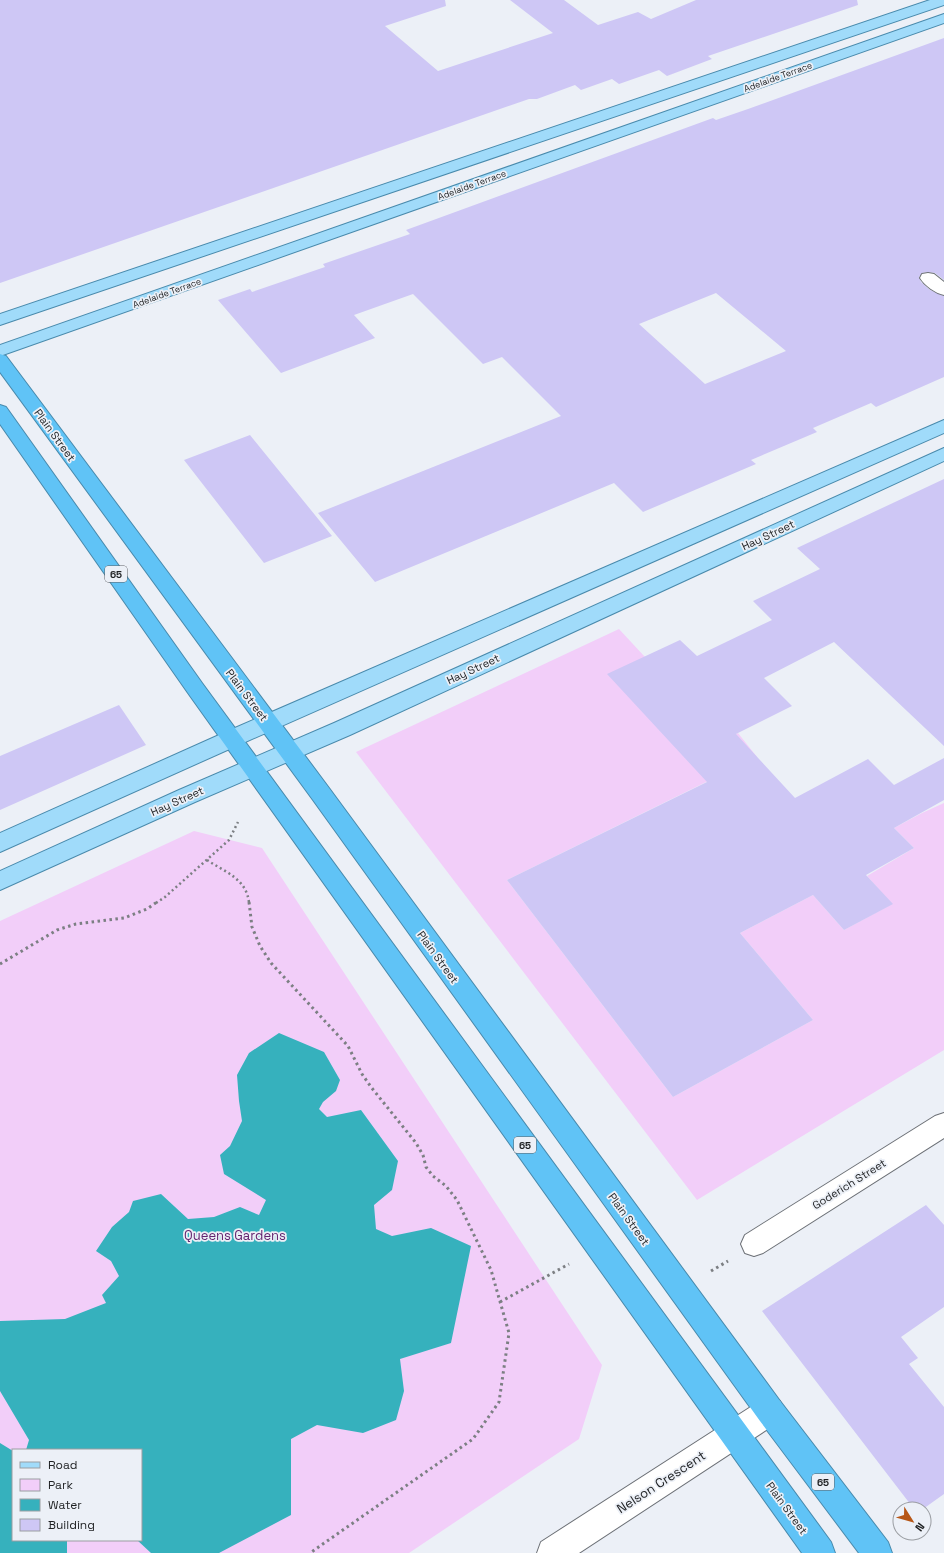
<svg xmlns="http://www.w3.org/2000/svg" width="944" height="1553" font-family="'Space Grotesk',sans-serif">
	<style>
		.green { fill: #f2cef9; fill-rule: evenodd }
		.water { fill: #36b1bd }
		.building { fill: #cec7f5; fill-rule: evenodd }
		.lines { fill: none; stroke-linecap: round; stroke-linejoin: round }
		.minor-casing { stroke: #6c7076; stroke-width: 2 }
		.major-casing { stroke: #498aac; stroke-width: 2 }
		.highway-casing { stroke: #498aac; stroke-width: 2 }
		.path-far1 { stroke: #7c7f83; stroke-width: 2.5; stroke-dasharray: 2 3; stroke-linecap: butt }
		.path { stroke: #7c7f83; stroke-width: 3; stroke-dasharray: 2.5 3.5; stroke-linecap: butt }
		.minor { fill: #fff; fill-rule: evenodd }
		.major { fill: #a0dbfa; fill-rule: evenodd }
		.highway { fill: #60c3f6; fill-rule: evenodd }
		.labels { text-anchor: middle; dominant-baseline: central; stroke-width: 3.5; stroke-linejoin: round; paint-order: stroke }
		.far-street-label { font-size: 9px; fill: #1f2123; stroke: #ecf0f7 }
		.shield { fill: #ecf0f7; stroke: #5c5f63; stroke-width: 1 }
		.shield-label { font-size: 10px; font-weight: bold; fill: #1f2123 }
		.street-label { font-size: 11px; fill: #1f2123; stroke: #ecf0f7 }
		.near-park-label { font-size: 13px; fill: #63246f; stroke: #ecf0f7 }
		.near-street-label { font-size: 13px; fill: #1f2123; stroke: #ecf0f7 }
	</style>
	<rect width="100%" height="100%" fill="#ecf0f7"/>
	<path class="green" d="M 619,629 L 645,657 L 686,759 L 738,733 L 757,757 L 507,880 L 673,1097 L 813,1020 L 740,933 L 813,895 L 844,930 L 892,904 L 867,876 L 914,848 L 894,828 L 922,813 L 944,803 L 944,1050 L 697,1200 L 356,752 Z
		M 194,831 L 262,848 L 602,1365 L 579,1439 L 409,1553 L 0,1553 L 0,921 ZM 13,1450 L 141,1450 L 141,1540 L 13,1540 Z"/>
	<path class="water" d="M 279,1033 L 324,1052 L 340,1080 L 336,1091 L 323,1102 L 319,1109 L 327,1117 L 361,1110 L 398,1161 L 392,1190 L 374,1205 L 376,1229 L 392,1236 L 431,1228 L 471,1246 L 451,1343 L 400,1359 L 404,1391 L 396,1420 L 363,1433 L 317,1425 L 291,1439 L 291,1515 L 219,1553 L 151,1553 L 137,1540 L 141,1540 L 141,1450 L 26,1450 L 29,1440 L 0,1391 L 0,1321 L 65,1319 L 106,1303 L 102,1295 L 119,1276 L 111,1261 L 96,1251 L 112,1227 L 129,1212 L 133,1201 L 161,1194 L 188,1219 L 214,1217 L 240,1207 L 259,1215 L 266,1200 L 224,1174 L 220,1155 L 230,1146 L 242,1121 L 239,1101 L 237,1075 L 249,1053 Z
		M 0,1443 L 13,1451 L 13,1540 L 67,1540 L 67,1553 L 0,1553 Z"/>
	<path class="building" d="M 0,0 L 445,0 L 446,6 L 385,26 L 438,71 L 553,33 L 510,0 L 564,0 L 598,25 L 638,12 L 651,19 L 696,0 L 857,0 L 858,5 L 708,56 L 712,59 L 667,76 L 659,70 L 619,84 L 612,79 L 581,90 L 575,85 L 537,99 L 529,99 L 0,283 Z
		M 944,38 L 944,280 L 935,273 L 928,272 L 922,273 L 919,277 L 921,282 L 930,290 L 944,296 L 944,377 L 876,407 L 871,403 L 813,428 L 817,432 L 751,460 L 756,464 L 643,512 L 614,483 L 375,582 L 318,513 L 561,416 L 502,357 L 483,364 L 413,294 L 354,315 L 375,338 L 281,373 L 218,300 L 250,289 L 252,292 L 325,267 L 323,264 L 410,234 L 406,230 L 713,118 L 716,120 L 748,109 ZM 716,293 L 786,351 L 705,384 L 639,324 Z
		M 250,435 L 332,536 L 264,563 L 184,460 Z
		M 944,479 L 944,746 L 834,642 L 764,678 L 792,706 L 736,734 L 795,798 L 868,759 L 894,785 L 944,758 L 944,800 L 894,828 L 914,848 L 866,875 L 893,904 L 844,930 L 813,895 L 740,933 L 813,1020 L 673,1097 L 507,880 L 707,782 L 607,674 L 680,640 L 697,656 L 772,620 L 753,601 L 820,569 L 797,548 Z
		M 119,705 L 146,745 L 0,810 L 0,756 Z
		M 926,1205 L 944,1225 L 944,1307 L 901,1337 L 918,1358 L 909,1364 L 944,1407 L 944,1494 L 923,1509 L 914,1509 L 762,1311 Z"/>
	<g class="lines">
		<g class="minor-casing">
			<path id="minor" d="M 928,273 L 934,274 L 944,282 L 944,295 C 935,293 925,286 920,278 L 922,274 Z
				M 944,1113 L 944,1138 L 763,1253 L 754,1256 L 745,1253 L 741,1244 L 745,1235 L 935,1116 Z
				M 770,1397 L 780,1401 L 784,1411 L 780,1421 L 579,1553 L 537,1553 L 541,1542 L 760,1401 Z"/>
		</g>
		<g class="major-casing">
			<path id="major" d="M 930,0 L 944,0 L 944,5 L 0,325 L 0,314 Z
				M 944,14 L 944,23 L 0,356 L 0,345 Z
				M 944,420 L 944,433 L 243,743 L 0,852 L 0,833 L 228,731 Z
				M 944,448 L 944,461 L 350,735 L 195,802 L 0,890 L 0,871 L 179,790 L 334,723 Z"/>
		</g>
		<g class="highway-casing">
			<path id="highway" d="M 0,354 L 6,356 L 329,788 L 780,1401 L 888,1542 L 892,1553 L 859,1553 L 760,1421 L 313,800 L 0,372 Z
				M 0,405 L 6,407 L 202,683 L 831,1542 L 835,1553 L 802,1553 L 188,693 L 0,424 Z"/>
		</g>
		<path class="path-far1" d="M 207,860 C 225,872 247,879 249,903
			M 156,903 L 165,897 L 229,840 L 238,822"/>
		<path class="path" d="M 249,902 L 252,927 L 260,946 L 271,963 L 348,1046 L 362,1074 L 371,1087 L 416,1143 L 423,1155 L 426,1167 L 433,1176 L 446,1186 L 457,1200 L 491,1270 L 509,1333 L 499,1402 L 473,1439 L 310,1553
			M 0,964 L 57,930 L 76,924 L 124,918 L 147,909 L 157,902
			M 711,1271 L 728,1261
			M 500,1302 L 569,1264"/>
		<use href="#minor" class="minor"/>
		<use href="#major" class="major"/>
		<use href="#highway" class="highway"/>
	</g>
	<g class="labels">
		<g class="far-street-label">
			<text transform="translate(778 77) rotate(-20)">Adelaide Terrace</text>
			<text transform="translate(472 185) rotate(-20)">Adelaide Terrace</text>
			<text transform="translate(167 293) rotate(-20)">Adelaide Terrace</text>
		</g>
		<g class="shield">
			<rect x="105" y="566" width="22" height="16" rx="3"/>
			<rect x="514" y="1137" width="22" height="16" rx="3"/>
			<rect x="812" y="1474" width="22" height="16" rx="3"/>
		</g>
		<g class="shield-label">
			<text x="116" y="574">65</text>
			<text x="525" y="1145">65</text>
			<text x="823" y="1482">65</text>
		</g>
		<g class="street-label">
			<text transform="translate(55 435) rotate(54)">Plain Street</text>
			<text transform="translate(768 535) rotate(-25)">Hay Street</text>
			<text transform="translate(473 669) rotate(-25)">Hay Street</text>
			<text transform="translate(247 695) rotate(53)">Plain Street</text>
			<text transform="translate(177 801) rotate(-24)">Hay Street</text>
			<text transform="translate(438 957) rotate(54)">Plain Street</text>
			<text transform="translate(849 1184) rotate(-32)">Goderich Street</text>
			<text transform="translate(629 1219) rotate(54)">Plain Street</text>
			<text transform="translate(787 1508) rotate(54)">Plain Street</text>
		</g>
		<g class="near-park-label">
			<text x="235" y="1235">Queens Gardens</text>
		</g>
		<g class="near-street-label">
			<text transform="translate(661 1482) rotate(-33)">Nelson Crescent</text>
		</g>
	</g>
	<rect x="12" y="1449" width="130" height="92" fill="#ecf0f7" stroke="#9a9da2"/>
	<rect x="20" y="1462" width="20" height="6" fill="#a0dbfa" stroke="#9a9da2"/>
	<text x="48" y="1469" font-size="12" fill="#1f2123">Road</text>
	<rect x="20" y="1479" width="20" height="12" fill="#f2cef9" stroke="#9a9da2"/>
	<text x="48" y="1489" font-size="12" fill="#1f2123">Park</text>
	<rect x="20" y="1499" width="20" height="12" fill="#36b1bd" stroke="#9a9da2"/>
	<text x="48" y="1509" font-size="12" fill="#1f2123">Water</text>
	<rect x="20" y="1519" width="20" height="12" fill="#cec7f5" stroke="#9a9da2"/>
	<text x="48" y="1529" font-size="12" fill="#1f2123">Building</text>
	<g transform="translate(912 1521) rotate(127)"><circle r="19" fill="#ecf0f7" stroke="#9a9da2"/>
	<path d="M0-3L7 15L0 10L-7 15Z" fill="#b75616"/>
	<text y="-6" font-size="11" font-weight="bold" text-anchor="middle" fill="#1f2123">N</text>
	</g>
</svg>
